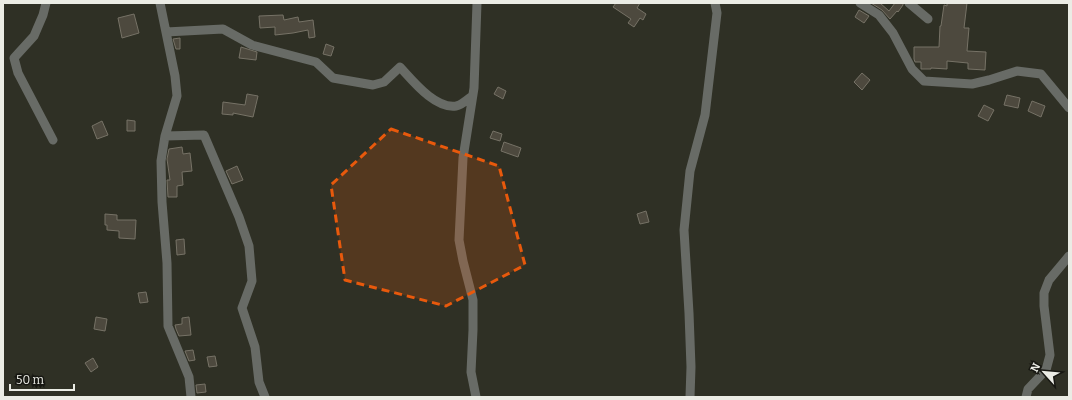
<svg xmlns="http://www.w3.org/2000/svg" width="1072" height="400" font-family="Bitter,serif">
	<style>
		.building { fill: #4d493e; stroke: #767266 }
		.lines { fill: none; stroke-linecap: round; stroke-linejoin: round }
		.minor { stroke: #686b66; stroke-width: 9 }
		.marked { fill: #e8590c; fill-opacity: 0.2; stroke: #e8590c; stroke-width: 3; stroke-dasharray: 8 5; stroke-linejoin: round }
	</style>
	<rect width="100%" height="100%" fill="#2f3025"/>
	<path class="building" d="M 616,3 L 640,3 L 637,8 L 646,14 L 643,20 L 640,18 L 634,27 L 628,23 L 631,19 L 613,7 Z
		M 871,3 L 880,3 L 889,11 L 895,3 L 903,3 L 903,5 L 898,12 L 897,11 L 890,19 L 882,10 Z
		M 947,3 L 967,3 L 964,28 L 969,28 L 967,51 L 986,52 L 985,70 L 968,69 L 968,63 L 947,61 L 947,69 L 931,68 L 931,69 L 921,69 L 921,62 L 915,62 L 914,59 L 914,47 L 939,47 L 940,26 L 941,26 L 944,5 L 947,6 Z
		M 859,10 L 869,16 L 864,23 L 855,17 Z
		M 134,14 L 139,33 L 122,38 L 118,18 Z
		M 283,15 L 284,20 L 298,17 L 299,22 L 313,20 L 315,37 L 309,38 L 308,30 L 293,33 L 275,35 L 275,27 L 260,28 L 259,16 Z
		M 180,38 L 180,49 L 176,49 L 173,39 Z
		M 326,44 L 334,47 L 331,56 L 323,54 Z
		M 241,47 L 257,52 L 256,60 L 239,58 Z
		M 862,73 L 870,80 L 862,90 L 854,82 Z
		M 498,87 L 506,91 L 503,99 L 494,94 Z
		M 247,94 L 258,96 L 253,117 L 233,113 L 233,115 L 222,114 L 223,102 L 245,105 Z
		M 1007,95 L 1020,98 L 1018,108 L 1004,105 Z
		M 1032,101 L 1045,106 L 1041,117 L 1028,111 Z
		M 984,105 L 994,110 L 988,121 L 978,116 Z
		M 127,120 L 135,121 L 135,131 L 127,131 Z
		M 102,121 L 108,135 L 97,139 L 92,126 Z
		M 493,131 L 502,134 L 500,141 L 490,138 Z
		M 504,142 L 521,148 L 518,157 L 501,151 Z
		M 182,147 L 183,154 L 190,153 L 192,171 L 182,172 L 183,185 L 177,186 L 177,197 L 168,197 L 167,180 L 170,180 L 167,159 L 169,149 Z
		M 237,166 L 243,180 L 232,184 L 226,171 Z
		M 646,211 L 649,222 L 640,224 L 637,214 Z
		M 105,214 L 117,215 L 117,220 L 136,220 L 135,239 L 119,238 L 119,231 L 107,230 L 107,225 L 105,225 Z
		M 184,239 L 185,254 L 177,255 L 176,240 Z
		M 146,292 L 148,302 L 140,303 L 138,293 Z
		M 96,317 L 107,319 L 105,331 L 94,329 Z
		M 189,317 L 191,335 L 179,336 L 176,329 L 175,325 L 182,324 L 182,318 Z
		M 193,350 L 195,360 L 189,361 L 185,351 Z
		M 215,356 L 217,366 L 209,367 L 207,357 Z
		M 93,358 L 98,367 L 91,372 L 85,363 Z
		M 205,384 L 206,392 L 197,393 L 196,385 Z"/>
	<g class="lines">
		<path class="minor" d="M 46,3 L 43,15 L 34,36 L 14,58 L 18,73 L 53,140
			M 160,3 L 175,76 L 177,96 L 165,136 L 161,161 L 162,202 L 167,263 L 168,326 L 189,377 L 191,397
			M 860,3 L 879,15 L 893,33 L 912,69 L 924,81 L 972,84 L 989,80 L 1017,71 L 1041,74 L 1069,108
			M 909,3 L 928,19
			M 166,32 L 223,29 L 252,45 L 316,62 L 333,78 L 373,85 L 384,82 L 400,67 C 413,81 435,109 456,106 C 462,105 468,99 472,96
			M 165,136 L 204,135 L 239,217 L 249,246 L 252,281 L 242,308 L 255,347 L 259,382 L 265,397
			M 476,397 L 471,372 L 473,330 L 473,300 L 463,261 L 459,240 L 463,158 L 474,88 L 477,3
			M 690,397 L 691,367 L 689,313 L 684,230 L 690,171 L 705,115 L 717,13 L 715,3
			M 1026,397 L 1028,389 L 1046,370 L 1050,355 L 1044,306 L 1044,293 L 1049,280 L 1069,256"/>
	</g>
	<path class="marked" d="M 391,129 L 499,166 L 525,265 L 446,306 L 345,280 L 331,185 Z"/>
	<rect width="1072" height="400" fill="none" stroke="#ebece5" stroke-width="8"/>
	<g transform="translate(1044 372) rotate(297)" stroke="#171712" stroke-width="3" paint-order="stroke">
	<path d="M0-3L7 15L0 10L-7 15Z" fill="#ebece5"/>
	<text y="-6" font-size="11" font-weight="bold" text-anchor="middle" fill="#ebece5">N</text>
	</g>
	<path d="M10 384v6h64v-6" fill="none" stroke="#ebece5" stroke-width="2"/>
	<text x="16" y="384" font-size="12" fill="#ebece5" stroke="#171712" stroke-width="3" paint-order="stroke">50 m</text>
</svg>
